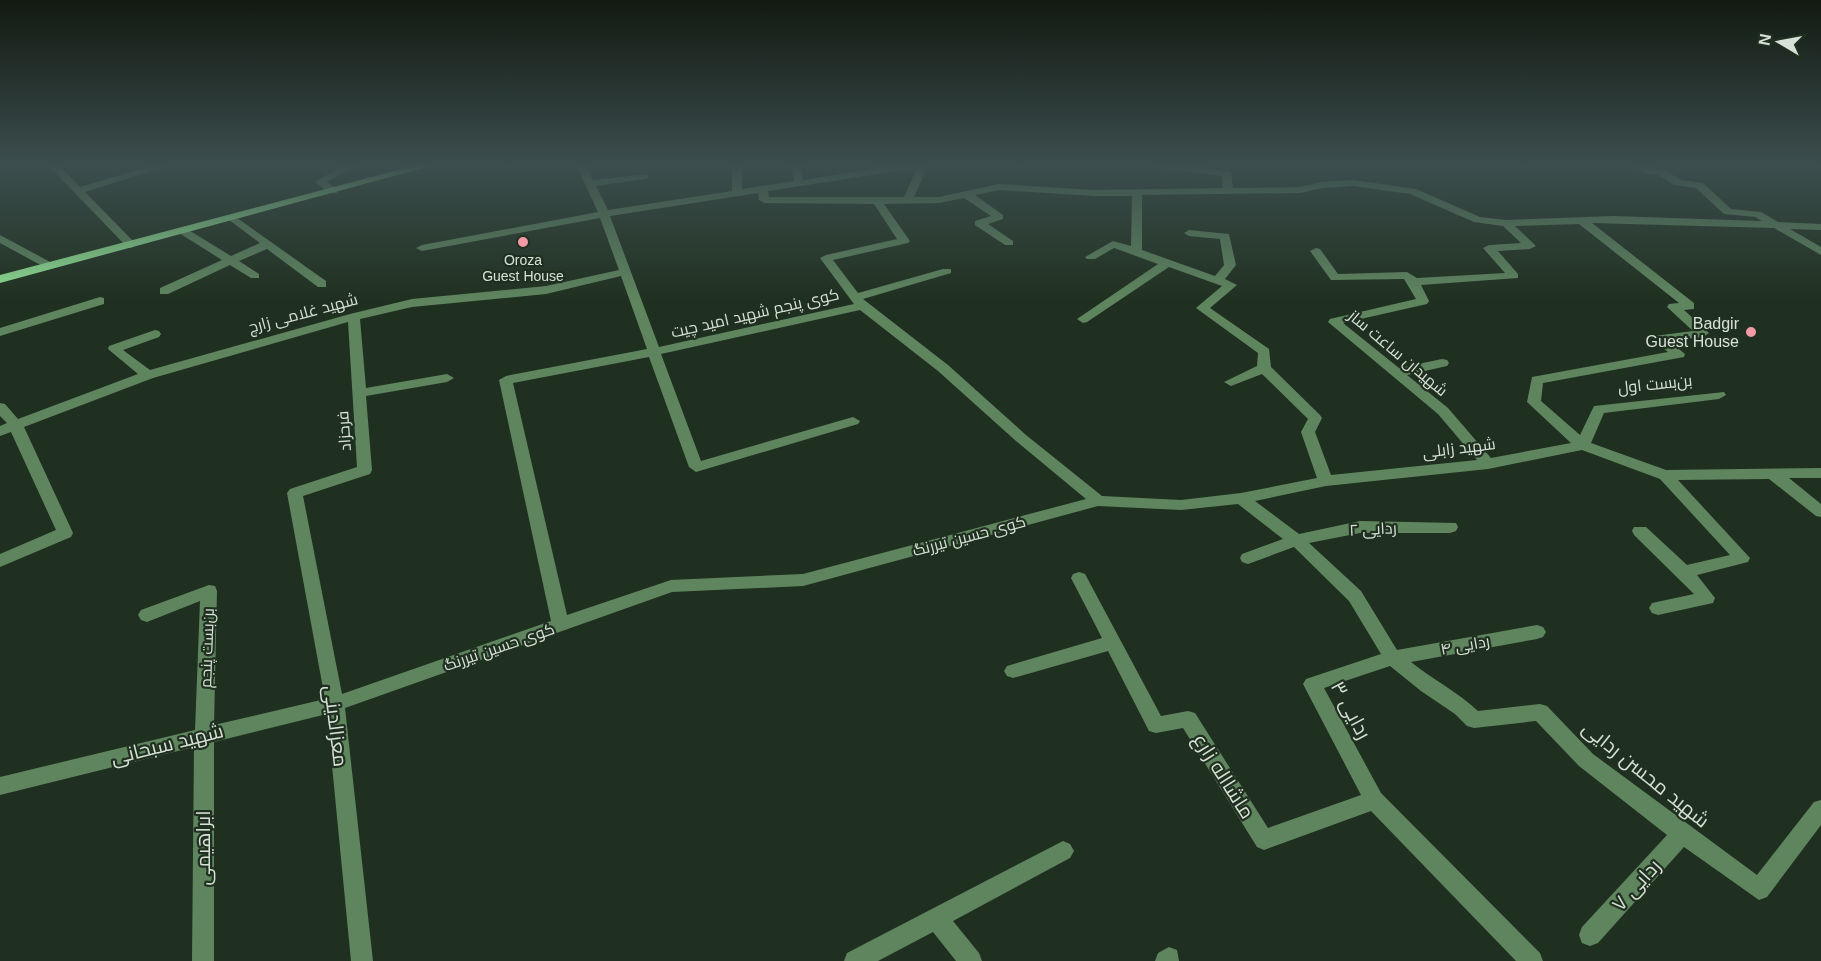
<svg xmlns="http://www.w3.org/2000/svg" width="1821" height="961" font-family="Arial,Cairo,sans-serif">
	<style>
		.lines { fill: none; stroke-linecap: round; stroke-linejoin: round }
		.minor { fill: #5f855f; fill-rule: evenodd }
		.major { fill: #8fdf91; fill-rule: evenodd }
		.poi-dot { fill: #f39aa9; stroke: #203020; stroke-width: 2 }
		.labels { text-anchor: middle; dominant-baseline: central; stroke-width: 4.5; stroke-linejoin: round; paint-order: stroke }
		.far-poi-label { font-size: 14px; fill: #d7e1d7; stroke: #203020 }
		.street-label { font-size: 16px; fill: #d7e1d7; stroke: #203020 }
		.poi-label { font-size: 16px; fill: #d7e1d7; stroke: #203020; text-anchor: end }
		.near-street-label { font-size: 20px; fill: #d7e1d7; stroke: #203020 }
	</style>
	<rect width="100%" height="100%" fill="#203020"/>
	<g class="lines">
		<path class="minor" d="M 48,165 L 59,165 L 80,187 L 154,165 L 170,165 L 85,192 L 135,243 L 137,245 L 131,248 L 127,247 Z
			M 344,165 L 357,165 L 327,182 L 337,189 L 337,193 L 329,193 L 315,182 Z
			M 576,165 L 586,165 L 593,180 L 648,174 L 648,178 L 644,179 L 596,186 L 608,210 L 732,191 L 732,168 L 736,165 L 742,168 L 742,189 L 794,181 L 791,165 L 801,165 L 803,180 L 896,165 L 928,165 L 914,197 L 939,197 L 999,184 L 1094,190 L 1223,188 L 1222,176 L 1159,168 L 1154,165 L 1184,165 L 1231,172 L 1233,188 L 1300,187 L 1322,182 L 1353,180 L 1416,189 L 1480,217 L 1506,220 L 1613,216 L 1762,221 L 1755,217 L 1724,214 L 1696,188 L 1674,185 L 1659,175 L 1646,174 L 1633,165 L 1665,170 L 1681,180 L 1703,183 L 1731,209 L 1761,212 L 1778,222 L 1821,224 L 1821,230 L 1790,229 L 1821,247 L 1821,255 L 1774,228 L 1592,223 L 1694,303 L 1694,309 L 1684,310 L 1709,333 L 1703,337 L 1669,341 L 1685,354 L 1684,357 L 1543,383 L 1541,401 L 1580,435 L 1594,406 L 1724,392 L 1726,395 L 1719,399 L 1604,413 L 1591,443 L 1666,470 L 1821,468 L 1821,478 L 1789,478 L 1821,504 L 1821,517 L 1816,516 L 1769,479 L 1678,480 L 1750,558 L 1748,562 L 1697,575 L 1715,598 L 1713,603 L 1658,615 L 1652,613 L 1649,608 L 1652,603 L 1694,594 L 1634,535 L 1632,531 L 1634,527 L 1646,527 L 1687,565 L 1730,555 L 1660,479 L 1582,450 L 1488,469 L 1326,486 L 1255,501 L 1299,534 L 1360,521 L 1456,523 L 1458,527 L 1456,531 L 1450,533 L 1360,533 L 1309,543 L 1361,591 L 1397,650 L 1537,625 L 1543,627 L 1546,632 L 1543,637 L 1537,639 L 1411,662 C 1432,679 1458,692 1478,711 L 1540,704 L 1547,706 L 1593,754 L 1757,875 L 1814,802 L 1821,800 L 1821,825 L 1767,897 L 1759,900 L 1684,847 L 1598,943 L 1590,946 L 1582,943 L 1579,935 L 1582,927 L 1667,835 L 1579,766 L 1536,721 L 1474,728 L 1467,726 L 1455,714 L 1421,691 L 1390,666 L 1324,688 L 1381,793 L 1540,953 L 1543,961 L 1516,961 L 1371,811 L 1264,850 L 1257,847 L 1183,728 L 1156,733 L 1149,731 L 1108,651 L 1013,678 L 1007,676 L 1004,671 L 1007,666 L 1102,638 L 1071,578 L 1073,574 L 1079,572 L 1085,574 L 1161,716 L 1188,711 L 1195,713 L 1268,828 L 1361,795 L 1303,684 L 1306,679 L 1381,654 L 1349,601 L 1294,547 L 1248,564 L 1242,562 L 1240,558 L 1242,554 L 1283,539 L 1238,504 L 1181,510 L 1098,506 L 803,586 L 672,592 L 345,708 L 373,961 L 351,961 L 327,714 L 214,742 L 214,961 L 192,961 L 194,747 L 0,795 L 0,777 L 195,730 L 200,601 L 147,622 L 141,620 L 138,615 L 141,610 L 209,585 L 215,586 L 217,591 L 214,725 L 325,699 L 287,493 L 290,489 L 357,467 L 348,322 L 153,378 L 24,427 L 73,533 L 71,537 L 0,567 L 0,554 L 56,530 L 11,432 L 0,436 L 0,426 L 7,423 L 0,416 L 0,403 L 5,404 L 18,419 L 138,374 L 108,349 L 109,346 L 155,330 L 159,331 L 161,334 L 159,337 L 123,350 L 150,370 L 350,314 L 412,299 L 546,286 L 619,270 L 600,218 L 422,251 L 416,248 L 422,245 L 598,212 ZM 917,168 L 904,197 L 769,197 L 768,191 ZM 1353,186 L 1410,194 L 1474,222 L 1503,226 L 1521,243 L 1489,245 L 1483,248 L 1505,273 L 1417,278 L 1407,272 L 1338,274 L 1320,249 L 1316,248 L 1310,251 L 1331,280 L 1404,279 L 1416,299 L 1330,319 L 1328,322 L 1438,414 L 1477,460 L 1331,475 L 1315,432 L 1322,418 L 1320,415 L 1271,367 L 1269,349 L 1210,308 L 1237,285 L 1225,279 L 1236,265 L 1229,234 L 1189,230 L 1184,233 L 1189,236 L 1220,239 L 1224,265 L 1215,276 L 1142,250 L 1142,195 L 1300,193 L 1322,188 ZM 999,190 L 1094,196 L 1132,196 L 1131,246 L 1113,241 L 1085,257 L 1087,259 L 1095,259 L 1114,248 L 1158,264 L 1077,319 L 1083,323 L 1087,322 L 1169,267 L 1222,286 L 1196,308 L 1258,353 L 1257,366 L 1224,382 L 1231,386 L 1262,374 L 1308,419 L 1301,432 L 1317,478 L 1241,493 L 1181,500 L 1102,496 L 1026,435 L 948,365 L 863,299 L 951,273 L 951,269 L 943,269 L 858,293 L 833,260 L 908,243 L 910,241 L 884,204 L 939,203 L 964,198 L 991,216 L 975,221 L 975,225 L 1005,245 L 1013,245 L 1013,241 L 988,224 L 1003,219 L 1003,215 L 975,195 ZM 758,193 L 759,200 L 764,203 L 874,204 L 897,239 L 826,255 L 820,258 L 854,304 L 659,347 L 610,216 ZM 1579,224 L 1679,303 L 1669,304 L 1667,307 L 1693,331 L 1654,336 L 1652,339 L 1668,352 L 1532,377 L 1527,402 L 1571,443 L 1491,458 L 1448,408 L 1407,375 L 1447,366 L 1449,363 L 1447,360 L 1442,359 L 1399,368 L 1343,323 L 1427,304 L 1429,301 L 1421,285 L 1518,278 L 1518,274 L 1498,251 L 1530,249 L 1536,246 L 1515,226 ZM 621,276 L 647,349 L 506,376 L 499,380 L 551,621 L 342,694 L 303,496 L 370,474 L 372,470 L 366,396 L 447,382 L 454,378 L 447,374 L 366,388 L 360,319 L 412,307 L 546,294 ZM 860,310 L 938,371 L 1016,441 L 1086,499 L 803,574 L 671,580 L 567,615 L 513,383 L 649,357 L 689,467 L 696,472 L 858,424 L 860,421 L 853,417 L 701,461 L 661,354 Z
			M 233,215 L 326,281 L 326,287 L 318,287 L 267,249 L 239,261 L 259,274 L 259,278 L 251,278 L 230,265 L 168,294 L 160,294 L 160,288 L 222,260 L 179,233 L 179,229 L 187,229 L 231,256 L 260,243 L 229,220 L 228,218 Z
			M 0,235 L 54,264 L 56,266 L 50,269 L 46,268 L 0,243 Z
			M 100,297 L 104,298 L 104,304 L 0,336 L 0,328 Z
			M 1063,841 L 1070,844 L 1074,851 L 1070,858 L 953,921 L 979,953 L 982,961 L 956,961 L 933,932 L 878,961 L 844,961 L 847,953 Z
			M 1169,947 L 1177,950 L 1179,961 L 1155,961 L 1158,953 Z"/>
		<path class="major" d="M 417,165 L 434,165 L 0,283 L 0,275 Z"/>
	</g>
	<linearGradient id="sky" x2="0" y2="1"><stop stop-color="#121a12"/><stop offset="0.55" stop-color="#3c4e4e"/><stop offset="1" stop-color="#3c4e4e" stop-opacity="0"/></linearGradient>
	<rect width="1821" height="300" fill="url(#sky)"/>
	<g class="poi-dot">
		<circle cx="523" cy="242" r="6"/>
		<circle cx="1751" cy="332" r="6"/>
	</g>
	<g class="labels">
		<g class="far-poi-label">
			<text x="523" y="260">Oroza<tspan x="523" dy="16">Guest House</tspan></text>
		</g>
		<g class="street-label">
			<text transform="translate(303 313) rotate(-15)">شهید غلامی زارچ</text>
			<text transform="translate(755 313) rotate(-13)">کوی پنجم شهید امید چیت</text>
			<text transform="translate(1398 353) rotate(40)">شهیدان ساعت ساز</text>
			<text transform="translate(1655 384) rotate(-6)">بن‌بست اول</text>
			<text transform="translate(344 431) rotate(-94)">فرحزاد</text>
			<text transform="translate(1459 448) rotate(-7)">شهید زابلی</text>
			<text transform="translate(1373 529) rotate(-3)">ردایی ۲</text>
			<text transform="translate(969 536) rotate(-15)">کوی حسین تیررنگ</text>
			<text transform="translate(1465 645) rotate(-10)">ردایی ۴</text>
			<text transform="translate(499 647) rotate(-19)">کوی حسین تیررنگ</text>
			<text transform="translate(207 648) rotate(-88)">بن‌بست پنجم</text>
		</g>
		<g class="poi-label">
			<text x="1739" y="323">Badgir<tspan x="1739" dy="18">Guest House</tspan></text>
		</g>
		<g class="near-street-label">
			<text transform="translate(1351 710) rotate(62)">ردایی ۳</text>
			<text transform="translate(336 726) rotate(83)">معزالدینی</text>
			<text transform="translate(167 744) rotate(-14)">شهید سبحانی</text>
			<text transform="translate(1646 774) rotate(39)">شهید محسن ردایی</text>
			<text transform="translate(1224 776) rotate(58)">ماشااله زارع</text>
			<text transform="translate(203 848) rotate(-90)">ابراهیمی</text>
			<text transform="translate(1636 885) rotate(-48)">ردایی ۷</text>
		</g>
	</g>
	<g transform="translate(1779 42) rotate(280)" stroke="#203020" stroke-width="4.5" paint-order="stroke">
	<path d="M0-4.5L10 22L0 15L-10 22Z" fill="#d7e1d7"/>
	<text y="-9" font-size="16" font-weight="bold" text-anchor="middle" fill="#d7e1d7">N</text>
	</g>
</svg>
